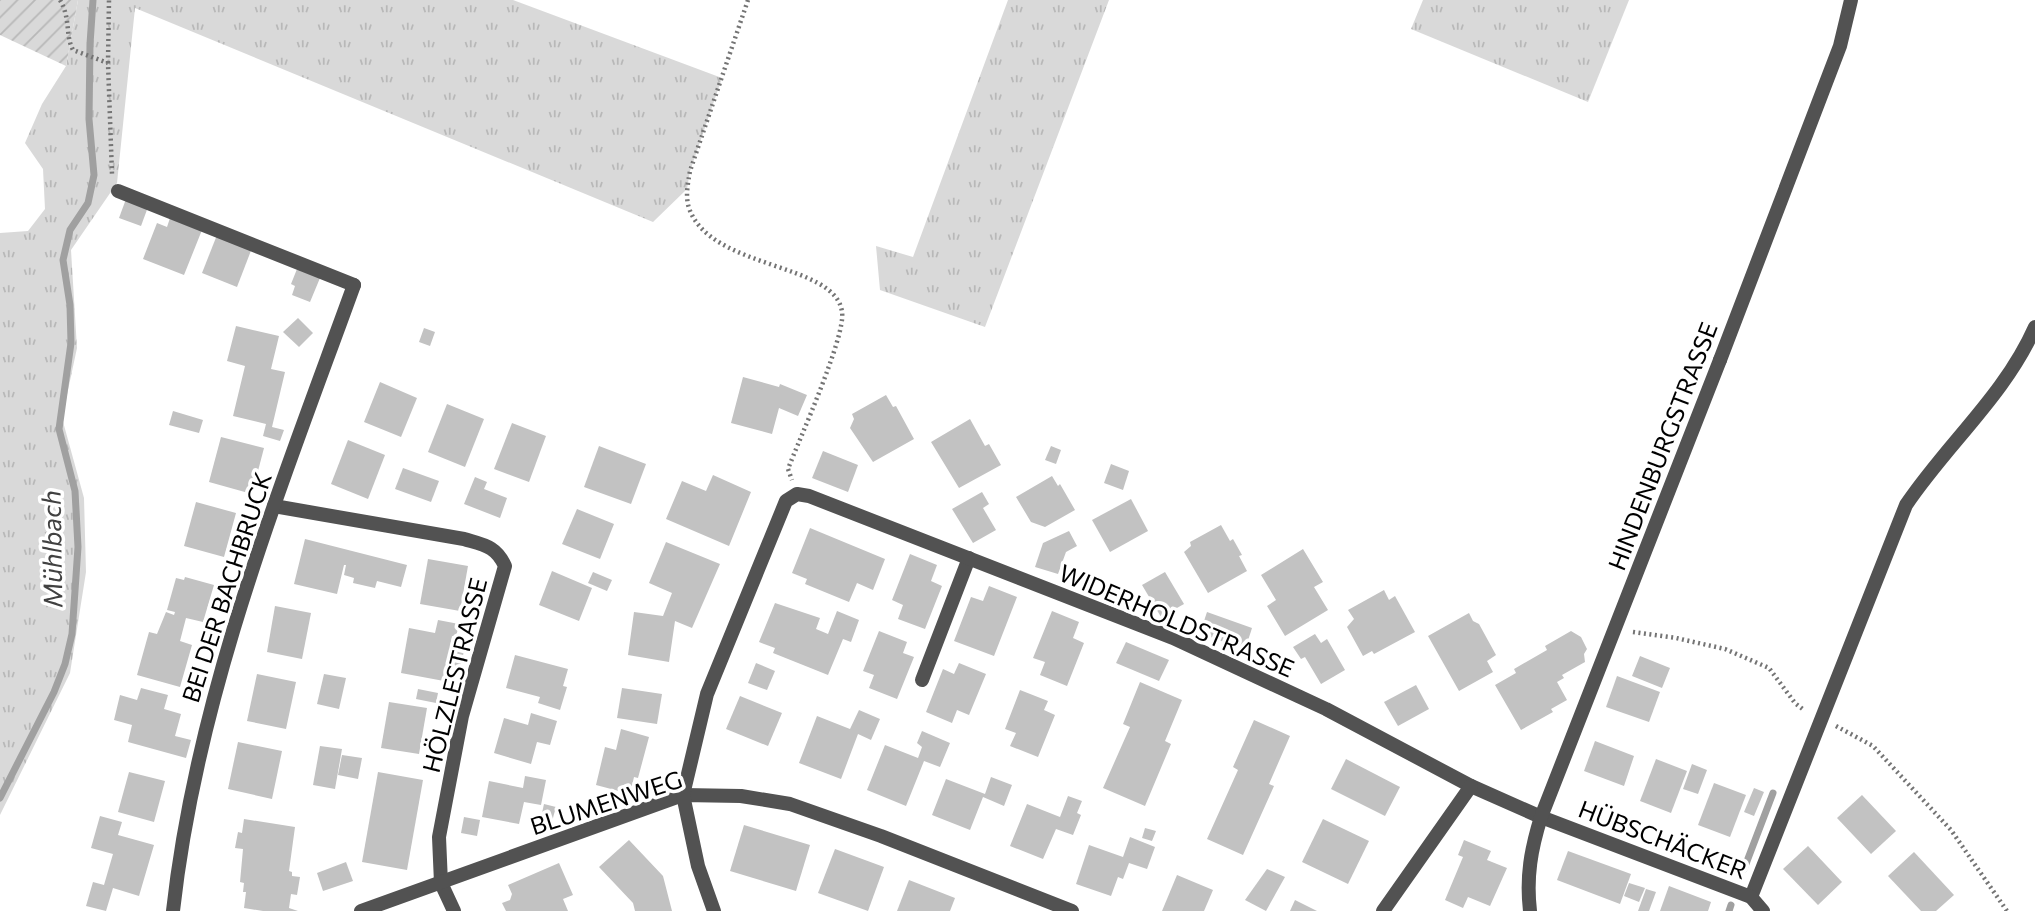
<svg xmlns="http://www.w3.org/2000/svg" width="2035" height="911" font-family="Commissioner,sans-serif">
<style>
.grass{fill:url(#grass-tufts)}
.garden{fill:url(#garden-furrows)}
.lines{fill:none;stroke-linecap:round;stroke-linejoin:round}
.stream{stroke:#a0a0a0;stroke-width:7}
.building{fill:#c2c2c2}
.path{stroke:#747474;stroke-width:4.5;stroke-dasharray:2 3.5;stroke-linecap:butt}
.service{stroke:#525252;stroke-width:14}
.minor{stroke:#525252;stroke-width:14}
.labels{text-anchor:middle;dominant-baseline:central;stroke-width:7;stroke-linejoin:round;paint-order:stroke}
.street-label{font-size:24px;fill:#000;stroke:#fff}
.water-label{font-size:26px;font-style:italic;fill:#414141;stroke:#fff}
</style>
<defs>
<pattern id="grass-tufts" width="24" height="20" patternUnits="userSpaceOnUse" patternTransform="scale(1.75)"><rect width="24" height="20" fill="#d9d9d9"/><path d="M3 7l-1-3M5 7V3M7 7l1-3M15 17l-1-3M17 17v-4M19 17l1-3" fill="none" stroke="#b8b8b8"/></pattern>
<pattern id="garden-furrows" width="10" height="10" patternUnits="userSpaceOnUse" patternTransform="scale(1.75)"><rect width="10" height="10" fill="#d9d9d9"/><path d="M-1 1l2-2M0 10L10 0M9 11l2-2" fill="none" stroke="#b8b8b8"/></pattern>
</defs>
<rect width="100%" height="100%" fill="#fff"/>
<!-- grass -->
<g class="grass">
<polygon points="78,0 513,0 722,78 690,171 687,189 653,222 135,8 117,183 71,250 77,348 62,418 84,498 86,572 70,673 0,815 0,233 28,231 45,209 43,169 25,143 42,104 66,66"/>
<polygon points="1008,0 1109,0 985,327 880,290 876,246 913,257"/>
<polygon points="1423,0 1629,0 1588,102 1411,29"/>
</g>
<!-- garden -->
<polygon class="garden" points="0,0 78,0 66,66 0,35"/>
<g class="lines">
<!-- stream -->
<g class="stream">
<polyline points="0,798 54,692 65,664 72,634 78,547 75,491 59,429 71,343 70,305 63,260 70,230 88,203 94,175 89,119 90,44 93,0"/>
<polyline points="1744,869 1773,793"/>
<polyline points="1729,911 1731,905"/>
</g>
</g>
<!-- building -->
<g class="building">
<polygon points="126,199 148,207 141,226 119,218"/>
<polygon points="170,218 202,230 184,275 143,259 157,223 167,227"/>
<polygon points="217,235 252,248 237,287 202,273"/>
<polygon points="297,269 320,278 310,302 292,295 295,286 291,284"/>
<polygon points="298,318 313,333 299,347 283,332"/>
<polygon points="236,326 279,336 271,369 285,372 272,427 284,430 280,441 263,436 266,424 233,416 245,366 227,361"/>
<polygon points="424,328 435,332 430,346 419,342"/>
<polygon points="743,377 779,387 780,384 807,395 798,416 779,408 772,434 731,423"/>
<polygon points="380,382 417,398 401,437 364,422"/>
<polygon points="886,395 893,407 896,406 914,439 873,462 850,428 854,419 852,414"/>
<polygon points="447,404 484,419 465,467 428,452"/>
<polygon points="173,411 203,420 199,433 169,425"/>
<polygon points="970,419 985,446 989,444 1001,465 959,488 931,442"/>
<polygon points="512,423 546,436 529,482 494,469"/>
<polygon points="221,437 264,448 252,494 209,482"/>
<polygon points="348,440 385,455 368,499 331,484"/>
<polygon points="599,446 646,464 631,504 584,487"/>
<polygon points="1051,446 1061,450 1056,464 1045,460"/>
<polygon points="823,451 858,465 848,492 812,478"/>
<polygon points="1111,464 1129,471 1123,490 1104,483"/>
<polygon points="403,468 439,481 431,502 395,489"/>
<polygon points="713,475 751,492 729,546 666,519 682,481 706,491"/>
<polygon points="1052,476 1058,486 1060,484 1075,510 1045,527 1031,522 1016,497"/>
<polygon points="475,477 487,482 484,489 507,498 500,518 464,504"/>
<polygon points="982,492 989,504 983,508 996,530 973,543 952,509"/>
<polygon points="1131,499 1148,531 1110,552 1092,520"/>
<polygon points="196,502 236,513 224,557 184,546"/>
<polygon points="577,509 614,524 600,559 562,544"/>
<polygon points="1221,525 1230,541 1233,539 1242,555 1239,556 1247,571 1208,593 1184,552 1191,546 1190,542"/>
<polygon points="810,528 885,559 873,590 857,583 849,602 805,584 807,579 792,573"/>
<polygon points="1069,531 1077,546 1066,552 1058,574 1035,567 1043,543"/>
<polygon points="305,539 407,565 401,587 377,581 375,588 353,583 354,578 344,575 346,565 344,565 337,594 294,584"/>
<polygon points="666,542 720,564 692,628 675,621 669,662 628,655 634,612 663,616 672,593 649,583"/>
<polygon points="1303,549 1323,582 1314,587 1328,610 1285,636 1267,606 1276,600 1261,575"/>
<polygon points="910,554 937,565 931,581 942,586 925,629 898,619 903,605 892,600"/>
<polygon points="428,559 468,566 460,611 420,604"/>
<polygon points="552,571 592,588 579,621 539,605"/>
<polygon points="593,572 612,580 607,591 588,583"/>
<polygon points="1165,572 1184,604 1161,617 1142,585"/>
<polygon points="185,577 214,585 203,622 186,618 180,641 192,645 180,687 137,675 149,632 157,634 166,612 174,615 175,612 167,610 176,578 184,580"/>
<polygon points="989,586 1017,597 994,656 954,641 971,597 983,601"/>
<polygon points="1384,590 1389,600 1395,596 1415,632 1374,654 1372,651 1363,656 1347,627 1354,619 1348,610"/>
<polygon points="775,603 820,618 816,629 828,634 837,611 859,620 851,642 843,639 828,675 773,653 775,648 759,642"/>
<polygon points="275,606 311,613 302,659 267,652"/>
<polygon points="1052,611 1079,622 1073,638 1084,643 1067,686 1040,675 1045,662 1033,658"/>
<polygon points="1207,612 1252,628 1245,650 1200,633"/>
<polygon points="1469,613 1473,621 1479,624 1496,655 1487,661 1493,672 1459,691 1428,636"/>
<polygon points="438,620 459,624 456,637 452,636 444,681 401,673 409,628 435,633"/>
<polygon points="879,631 907,642 903,653 914,657 897,699 869,688 874,675 863,671"/>
<polygon points="1571,631 1581,637 1587,649 1584,654 1585,662 1562,675 1564,678 1557,682 1567,700 1551,709 1553,712 1521,730 1495,685 1516,673 1514,669 1547,650 1545,646"/>
<polygon points="1315,634 1321,643 1327,639 1345,670 1321,684 1305,657 1301,659 1293,647"/>
<polygon points="1126,642 1169,660 1159,681 1116,663"/>
<polygon points="453,649 464,651 460,669 450,667"/>
<polygon points="515,655 568,669 563,686 567,687 560,710 538,703 540,697 506,688"/>
<polygon points="1640,656 1670,668 1662,688 1632,676"/>
<polygon points="756,663 775,671 767,690 748,683"/>
<polygon points="959,663 986,674 969,715 957,710 952,723 926,712 943,669 954,674"/>
<polygon points="257,674 296,682 286,729 247,721"/>
<polygon points="324,674 346,678 339,709 317,704"/>
<polygon points="1617,676 1660,692 1649,722 1606,707"/>
<polygon points="1140,682 1182,700 1165,741 1171,744 1145,806 1103,788 1130,727 1123,724"/>
<polygon points="1416,685 1429,709 1398,726 1384,702"/>
<polygon points="141,688 168,695 164,709 181,714 175,736 191,740 186,758 128,742 132,725 114,720 120,695 137,700"/>
<polygon points="622,688 662,694 657,724 617,718"/>
<polygon points="418,689 438,693 436,703 416,699"/>
<polygon points="1020,690 1048,701 1044,710 1055,715 1038,757 1010,746 1016,733 1005,729"/>
<polygon points="740,696 782,713 768,746 726,729"/>
<polygon points="389,702 427,708 419,754 381,748"/>
<polygon points="859,710 880,719 871,740 858,734 841,779 799,763 817,716 850,729"/>
<polygon points="531,713 557,721 550,745 537,742 531,764 494,753 504,718 528,725"/>
<polygon points="1254,720 1290,736 1269,784 1274,786 1243,855 1207,839 1238,770 1233,767"/>
<polygon points="621,729 649,737 638,778 634,777 630,794 596,785 605,747 616,750"/>
<polygon points="922,731 950,743 940,767 924,761 906,806 867,790 885,745 918,758 922,747 917,743"/>
<polygon points="1595,741 1634,756 1624,786 1584,771"/>
<polygon points="238,742 282,751 272,799 228,789"/>
<polygon points="320,746 342,749 335,789 313,785"/>
<polygon points="342,755 362,758 358,779 338,775"/>
<polygon points="1346,759 1400,787 1385,816 1331,789"/>
<polygon points="1656,759 1687,771 1671,813 1640,801"/>
<polygon points="1692,764 1707,770 1698,794 1683,789"/>
<polygon points="129,772 165,781 154,822 118,812"/>
<polygon points="378,772 423,780 407,870 362,862"/>
<polygon points="525,776 546,780 541,805 524,802 519,824 482,817 489,781 523,788"/>
<polygon points="991,777 1012,785 1004,806 983,797 970,830 932,815 946,779 985,794"/>
<polygon points="1714,783 1746,795 1730,837 1698,825"/>
<polygon points="1754,788 1764,792 1754,816 1744,812"/>
<polygon points="1862,795 1896,831 1871,854 1837,818"/>
<polygon points="1068,796 1082,801 1077,813 1081,815 1073,835 1056,829 1043,859 1010,846 1027,804 1060,817"/>
<polygon points="544,804 556,807 551,825 540,822"/>
<polygon points="100,816 122,822 118,835 154,845 139,896 113,888 106,911 86,906 93,882 104,885 113,854 91,848"/>
<polygon points="464,817 480,820 477,836 461,833"/>
<polygon points="244,819 295,827 289,871 292,872 292,876 300,877 297,895 291,894 289,908 298,911 263,911 244,908 246,892 243,892 244,883 240,882 243,849 235,848 238,832 242,833"/>
<polygon points="1323,819 1369,841 1348,884 1302,862"/>
<polygon points="744,825 810,845 796,891 730,871"/>
<polygon points="1145,828 1156,831 1152,841 1142,838"/>
<polygon points="1130,837 1155,847 1147,869 1129,863 1123,879 1118,877 1111,896 1076,884 1089,845 1123,857"/>
<polygon points="629,840 663,876 672,911 635,911 633,903 599,867"/>
<polygon points="1464,840 1491,851 1487,860 1507,868 1490,906 1468,897 1463,908 1445,900 1463,857 1458,855"/>
<polygon points="1808,846 1842,882 1818,905 1783,869"/>
<polygon points="835,849 884,867 868,911 818,893"/>
<polygon points="1568,851 1631,874 1620,904 1557,880"/>
<polygon points="1914,852 1954,895 1936,911 1921,911 1888,876"/>
<polygon points="346,862 353,881 323,891 317,873"/>
<polygon points="559,863 573,895 563,899 568,911 506,911 502,903 510,900 512,894 508,885"/>
<polygon points="1267,869 1285,877 1266,911 1245,900"/>
<polygon points="1177,875 1213,890 1204,911 1162,911"/>
<polygon points="909,880 955,898 950,911 897,911"/>
<polygon points="1629,883 1645,888 1639,902 1624,896"/>
<polygon points="1669,886 1711,902 1708,911 1660,911"/>
<polygon points="1646,889 1656,892 1649,911 1638,911"/>
<polygon points="1295,900 1317,911 1290,911"/>
</g>
<g class="lines">
<!-- path -->
<g class="path">
<path d="M60,0C71,19 65,35 73,50L108,63L112,174"/>
<path d="M748,0L690,171C688,183 685,196 689,208C710,270 836,262 842,312C846,336 799,440 788,469L792,480"/>
<polyline points="108,63 109,0"/>
<polyline points="1633,632 1676,638 1725,649 1769,668 1795,703 1805,711"/>
<polyline points="1836,726 1873,746 1951,830 2007,911"/>
</g>
<!-- service -->
<g class="service">
<polyline points="118,191 354,285"/>
<polyline points="1720,360 1840,46 1851,0"/>
<polyline points="922,680 969,558"/>
<path d="M1751,897L1906,505C1947,444 2005,395 2035,327"/>
</g>
<!-- minor -->
<g class="minor">
<path d="M274,506L464,539C484,545 496,546 505,566L462,716L439,837L441,883L454,911"/>
<path d="M173,911C197,694 280,489 354,285"/>
<polyline points="361,911 683,795 741,796 790,804 881,836 1072,911"/>
<polyline points="714,911 698,866 683,795 707,694 786,501 797,494 809,496 1173,638 1326,709 1471,786 1541,817 1751,897 1763,911"/>
<polyline points="1383,911 1471,786"/>
<path d="M1530,911C1526,877 1531,849 1541,817L1720,360"/>
</g>
</g>
<g class="labels">
<!-- street labels -->
<g class="street-label">
<text transform="translate(1662 446) rotate(-69)">HINDENBURGSTRASSE</text>
<text transform="translate(226 587) rotate(-72)">BEI DER BACHBRUCK</text>
<text transform="translate(1177 620) rotate(23)">WIDERHOLDSTRASSE</text>
<text transform="translate(454 675) rotate(-76)">HÖLZLESTRASSE</text>
<text transform="translate(606 802) rotate(-18)">BLUMENWEG</text>
<text transform="translate(1663 839) rotate(21)">HÜBSCHÄCKER</text>
</g>
<!-- water labels -->
<g class="water-label">
<text transform="translate(51 549) rotate(-91)">Mühlbach</text>
</g>
</g>
</svg>
